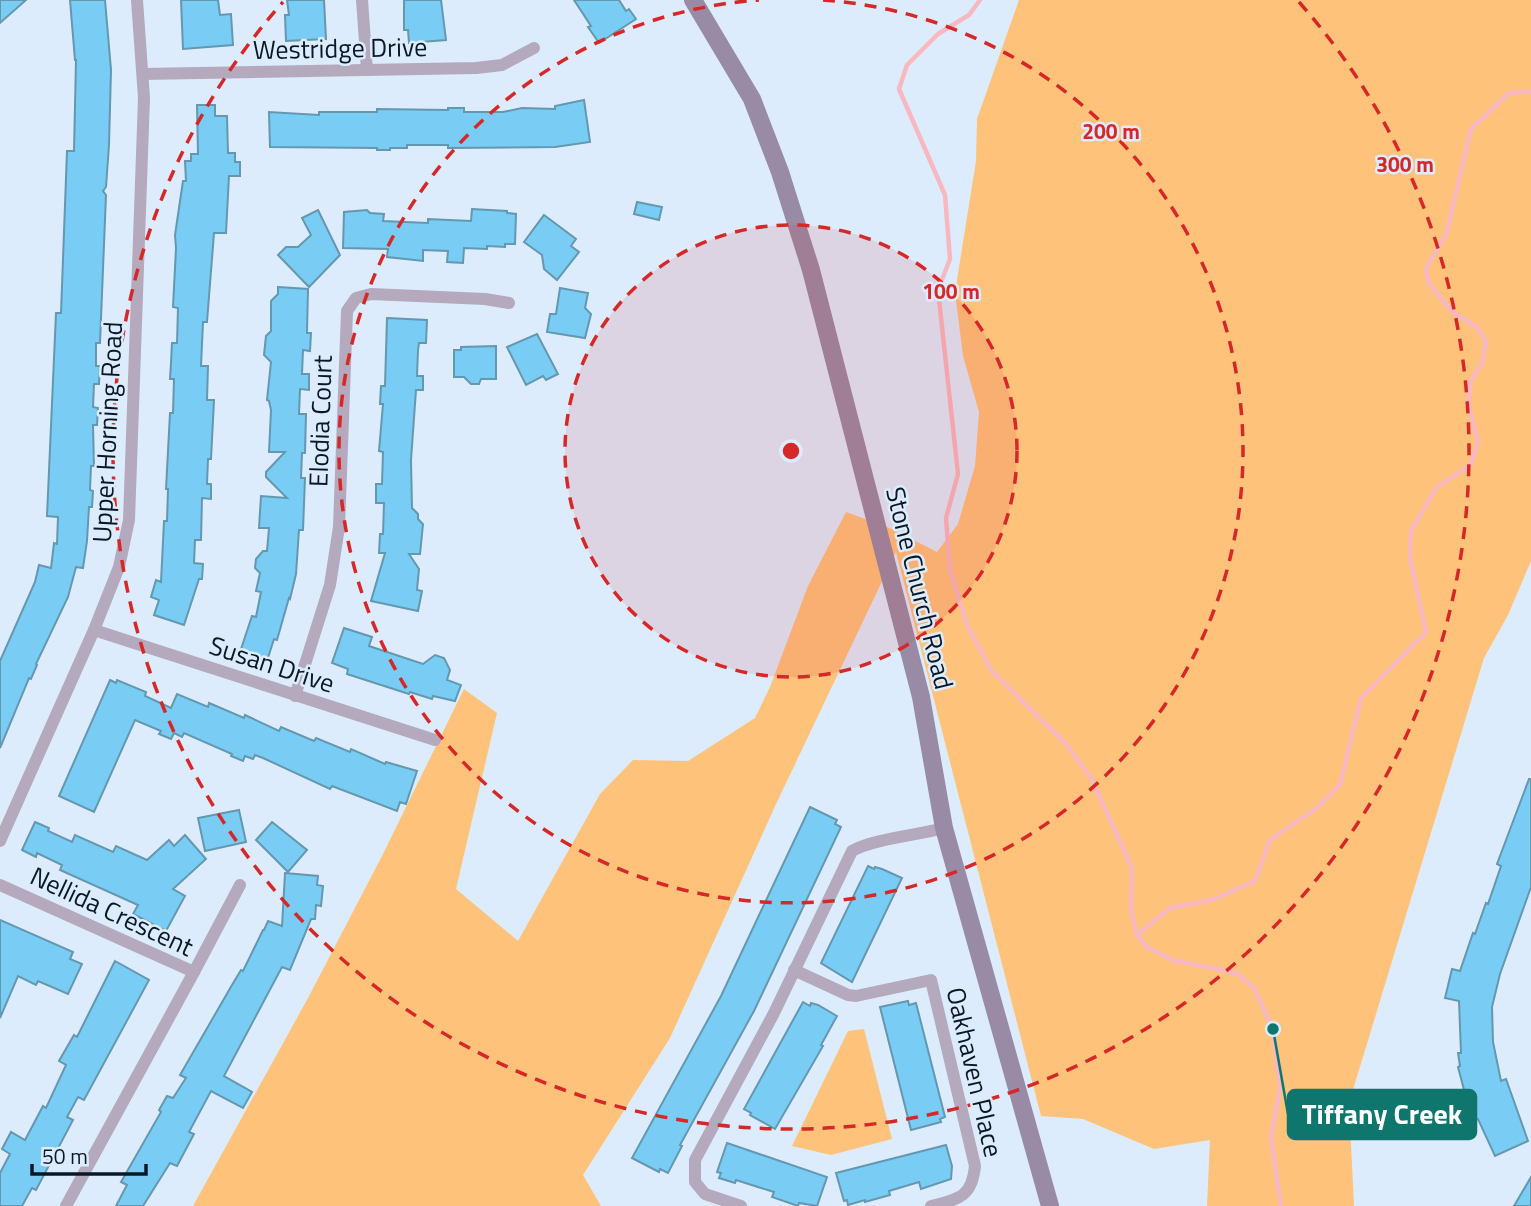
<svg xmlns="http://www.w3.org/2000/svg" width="1531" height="1206" font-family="'Titillium Web',sans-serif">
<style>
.green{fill:#fec27b}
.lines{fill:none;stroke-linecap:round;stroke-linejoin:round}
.stream{stroke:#f8b8c1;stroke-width:4.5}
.building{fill:#79cdf4;stroke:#6497b0;stroke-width:2}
.minor{stroke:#b4a9bd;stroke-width:12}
.secondary{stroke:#998aa6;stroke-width:18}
.ring{fill:none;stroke:#d62828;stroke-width:3.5;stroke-dasharray:12 9}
.labels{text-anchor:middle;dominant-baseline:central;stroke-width:5;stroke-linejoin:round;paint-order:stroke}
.street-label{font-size:26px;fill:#0a1825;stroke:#ddecfc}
.centre{fill:#d62828;stroke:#ddecfc;stroke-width:3.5}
.ring-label{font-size:21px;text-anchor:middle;font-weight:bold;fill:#d62828;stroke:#ddecfc;stroke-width:5;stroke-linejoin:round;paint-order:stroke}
.leader{fill:none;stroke:#0f766e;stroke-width:2.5}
.callout-dot{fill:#0f766e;stroke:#ddecfc;stroke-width:2.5}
.callout{fill:#0f766e;stroke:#0f766e;stroke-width:2.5}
.callout-label{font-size:28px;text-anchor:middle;font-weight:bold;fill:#fff}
</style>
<rect width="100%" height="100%" fill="#ddecfc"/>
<!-- green -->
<g class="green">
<polygon points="1019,0 1531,0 1531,561 1508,615 1484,658 1349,1103 1354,1206 1207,1206 1210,1140 1154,1149 1083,1119 1041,1116 896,552 777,802 670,1038 583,1175 601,1206 193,1206 308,998 382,856 464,689 497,713 456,889 518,941 600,794 633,760 688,761 755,718 770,687 808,586 846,512 892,529 937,552 958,524 975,466 979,412 963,356 955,292 976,161 977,119"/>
<polygon points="864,1029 892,1139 831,1155 792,1146 848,1031"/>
</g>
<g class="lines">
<!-- stream -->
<g class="stream">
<polyline points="980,0 969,15 938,34 907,65 899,89 945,195 950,259 938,290 958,474 946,518 950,570 967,625 991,670 1066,744 1091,778 1132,868 1131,910 1137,935 1147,947 1172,960 1236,973 1254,988 1273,1029 1280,1088 1271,1138 1281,1206"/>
<polyline points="1137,935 1170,908 1212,900 1255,881 1270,840 1318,807 1340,785 1361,698 1426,632 1410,558 1411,531 1436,488 1471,464 1478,442 1468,402 1471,380 1482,363 1486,342 1477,327 1452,312 1428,282 1426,268 1446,235 1471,129 1509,93 1531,92"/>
</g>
</g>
<!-- building -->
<g class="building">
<polygon points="0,0 26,0 0,23"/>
<polygon points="70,0 105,0 111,70 109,145 106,187 103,191 106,195 100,343 96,343 96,366 100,366 99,384 94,384 93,407 98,408 97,425 93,425 94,466 91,466 90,490 93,491 92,507 89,507 87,541 83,568 76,567 68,597 36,664 37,665 31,679 29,678 0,748 0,661 35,582 39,565 51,568 54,543 57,544 58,517 47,516 56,313 61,313 67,151 74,151 76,60 75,60"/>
<polygon points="181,0 218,0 220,15 231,14 233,45 183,49"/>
<polygon points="287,0 324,0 326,39 286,41 285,15 289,15"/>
<polygon points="404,0 441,0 446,40 409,43 408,30 404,30"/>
<polygon points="574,0 619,0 626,11 629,9 636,19 599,43 588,27 591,26"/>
<polygon points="584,100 590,142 555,147 448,148 448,145 407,145 407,148 390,148 390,150 377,150 377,148 270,147 269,112 319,115 319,112 377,112 377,109 448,110 448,108 464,108 464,112 503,112 522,108 555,109 555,106"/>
<polygon points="197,105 215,105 215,116 227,116 228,153 235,153 235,162 240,162 240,176 229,176 226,233 214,233 207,322 203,322 201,366 208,366 207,400 214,400 211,459 208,459 207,484 211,484 211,499 202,498 201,540 195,540 194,563 203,564 202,579 199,579 184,625 154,615 159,600 151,597 156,580 161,582 164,521 167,521 168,489 166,489 170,413 173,413 174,379 170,379 171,363 172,343 177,343 178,308 173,307 176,248 175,235 183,181 186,181 185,161 191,161 191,154 198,154"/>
<polygon points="637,202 662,207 659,220 634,214"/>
<polygon points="472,209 507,211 507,213 516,214 515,244 505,244 505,247 487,246 487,249 464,248 463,263 447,262 448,251 423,250 423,261 387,257 388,249 343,248 344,212 367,210 370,213 384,214 383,221 428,223 428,219 471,221"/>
<polygon points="318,210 340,255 309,287 278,255 286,247 298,247 311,235 302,218"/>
<polygon points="544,215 576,239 571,246 579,252 557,280 544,269 542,255 524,242"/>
<polygon points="278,287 308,289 307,333 311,333 310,351 303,350 302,374 309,374 309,390 300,389 299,414 306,414 305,453 302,453 301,478 305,478 303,530 299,530 296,574 290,599 289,598 277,640 274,639 267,661 240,652 252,616 256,617 261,592 256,591 260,573 255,568 256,559 263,551 267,551 269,528 259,528 261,496 287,498 266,477 266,472 285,452 269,452 271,410 269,401 267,400 271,362 264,355 266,336 271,331 271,301 278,294"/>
<polygon points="560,288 588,293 585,308 591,314 585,338 547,332 550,314 556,314"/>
<polygon points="387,318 427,320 426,343 419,343 418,350 417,376 423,376 423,390 416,390 411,460 412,508 418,514 418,519 423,524 420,554 409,554 419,569 417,590 422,591 418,611 371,601 385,553 379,553 380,534 383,534 384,503 376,503 376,484 382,484 383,452 379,451 383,404 380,404 381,386 385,386"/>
<polygon points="537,334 558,374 546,380 543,376 526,385 507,347"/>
<polygon points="496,346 496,379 481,379 479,384 471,384 464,377 454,377 454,350 461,350 461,347"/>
<polygon points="344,628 372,637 369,646 423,664 435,655 444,658 450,670 447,680 461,685 455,701 433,696 432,699 410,692 409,694 347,674 348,669 332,663"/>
<polygon points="110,680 116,683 117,680 146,692 145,696 171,708 177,694 208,707 209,703 244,718 245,715 279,731 281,727 314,741 316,738 350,752 351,749 385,764 386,762 417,771 406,804 400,802 397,811 332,786 330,789 263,758 255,755 253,759 245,756 243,761 231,756 232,754 184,733 182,737 174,733 171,739 159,734 161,731 135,720 94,812 59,796"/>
<polygon points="1529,779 1531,779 1531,887 1500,974 1492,1007 1493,1042 1501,1081 1506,1079 1528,1141 1495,1156 1478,1119 1472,1120 1458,1067 1460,1066 1458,1053 1461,1053 1459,1001 1445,998 1452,969 1460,971 1473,933 1475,934 1486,903 1488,904 1501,866 1497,864"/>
<polygon points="810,807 837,820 835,824 841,827 754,1011 680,1145 682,1146 668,1173 660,1169 659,1172 632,1158 721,996"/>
<polygon points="239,810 246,842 205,851 198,818"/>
<polygon points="35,822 49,828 48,831 72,842 75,835 113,852 116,846 147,860 169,840 174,846 185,835 206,859 173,889 185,896 166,931 133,914 138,905 60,870 62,865 37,853 36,857 22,850"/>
<polygon points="272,822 307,850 288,872 256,840"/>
<polygon points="868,866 874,869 875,867 882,869 902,878 852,982 821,963"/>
<polygon points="285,873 318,876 317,885 323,886 321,906 316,905 315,919 311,919 290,970 282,967 224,1076 252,1092 243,1108 211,1091 189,1132 194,1134 177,1166 170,1163 143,1206 116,1206 127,1185 121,1182 161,1112 159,1110 167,1096 173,1098 186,1078 180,1075 232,985 241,970 243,971 263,930 264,930 268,921 282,926"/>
<polygon points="0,920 73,952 70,959 82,964 68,994 38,981 36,985 18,976 0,1018"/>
<polygon points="115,961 149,980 84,1100 78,1097 67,1117 73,1120 36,1190 32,1188 22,1206 0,1206 0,1173 10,1154 2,1149 11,1132 25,1140 43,1106 46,1108 66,1065 59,1061 74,1035 77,1037"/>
<polygon points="908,1001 909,1005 916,1003 945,1117 940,1119 941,1122 911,1130 880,1007"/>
<polygon points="803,1002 810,1006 811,1003 818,1005 837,1016 821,1045 823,1046 775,1129 750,1115 751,1113 744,1109"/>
<polygon points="727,1143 827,1177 817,1206 799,1203 798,1206 772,1197 774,1192 736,1180 735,1183 719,1178 721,1173 717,1172"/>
<polygon points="946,1145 952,1166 951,1179 921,1189 919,1182 889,1191 890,1195 865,1202 865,1200 848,1205 847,1200 844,1201 836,1173"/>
<polygon points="1531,1177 1531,1206 1514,1206"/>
</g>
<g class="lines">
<!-- minor -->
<g class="minor">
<polyline points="362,0 367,70"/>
<polyline points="143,74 476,68 502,65 534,48"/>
<polyline points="94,630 435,740"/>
<polyline points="295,696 330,585 339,527 347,311 356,298 371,294 485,299 509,303"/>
<polyline points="0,841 94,630 119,567 129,520 144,98 137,0"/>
<polyline points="0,885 194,972"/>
<path d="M794,970L848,995L856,996L931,980L975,1166C972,1197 959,1199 931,1206"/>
<polyline points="66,1206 194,972 240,885"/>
<path d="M741,1206L705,1194L695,1182V1160L774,1013L852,851C873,839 918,835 944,828"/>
</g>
<!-- secondary -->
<polyline class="secondary" points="693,0 752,99 780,172 811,270 921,697 944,828 1050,1206"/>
</g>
<!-- distance rings -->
<circle cx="791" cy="451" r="226" fill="#d62828" fill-opacity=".12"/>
<g class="ring">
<circle cx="791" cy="451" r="226"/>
<path d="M823 0A452 452 0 1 1 759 0"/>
<path d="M1299 2A678 678 0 1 1 283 2"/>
</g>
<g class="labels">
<!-- street labels -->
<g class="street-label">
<text transform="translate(340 48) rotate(-1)">Westridge Drive</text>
<text transform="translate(320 421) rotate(-88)">Elodia Court</text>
<text transform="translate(107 432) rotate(-87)">Upper Horning Road</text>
<text transform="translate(920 588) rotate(76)">Stone Church Road</text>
<text transform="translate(272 664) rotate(18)">Susan Drive</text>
<text transform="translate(112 911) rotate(25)">Nellida Crescent</text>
<text transform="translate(975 1072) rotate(77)">Oakhaven Place</text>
</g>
</g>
<circle cx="791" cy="451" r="10" class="centre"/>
<g class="ring-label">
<text x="1111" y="139">200 m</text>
<text x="1405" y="172">300 m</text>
<text x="951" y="299">100 m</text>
</g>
<!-- callouts -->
<path class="leader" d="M1273 1029L1288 1114"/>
<circle class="callout-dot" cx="1273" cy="1029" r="7"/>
<rect class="callout" x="1288" y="1090" width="188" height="49" rx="7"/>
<g class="callout-label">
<text x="1382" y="1124">Tiffany Creek</text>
</g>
<!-- scale -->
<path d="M32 1164v10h114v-10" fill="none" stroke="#0a1825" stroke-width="3.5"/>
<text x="42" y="1164" font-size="21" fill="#0a1825" stroke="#ddecfc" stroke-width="5" paint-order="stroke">50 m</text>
</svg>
